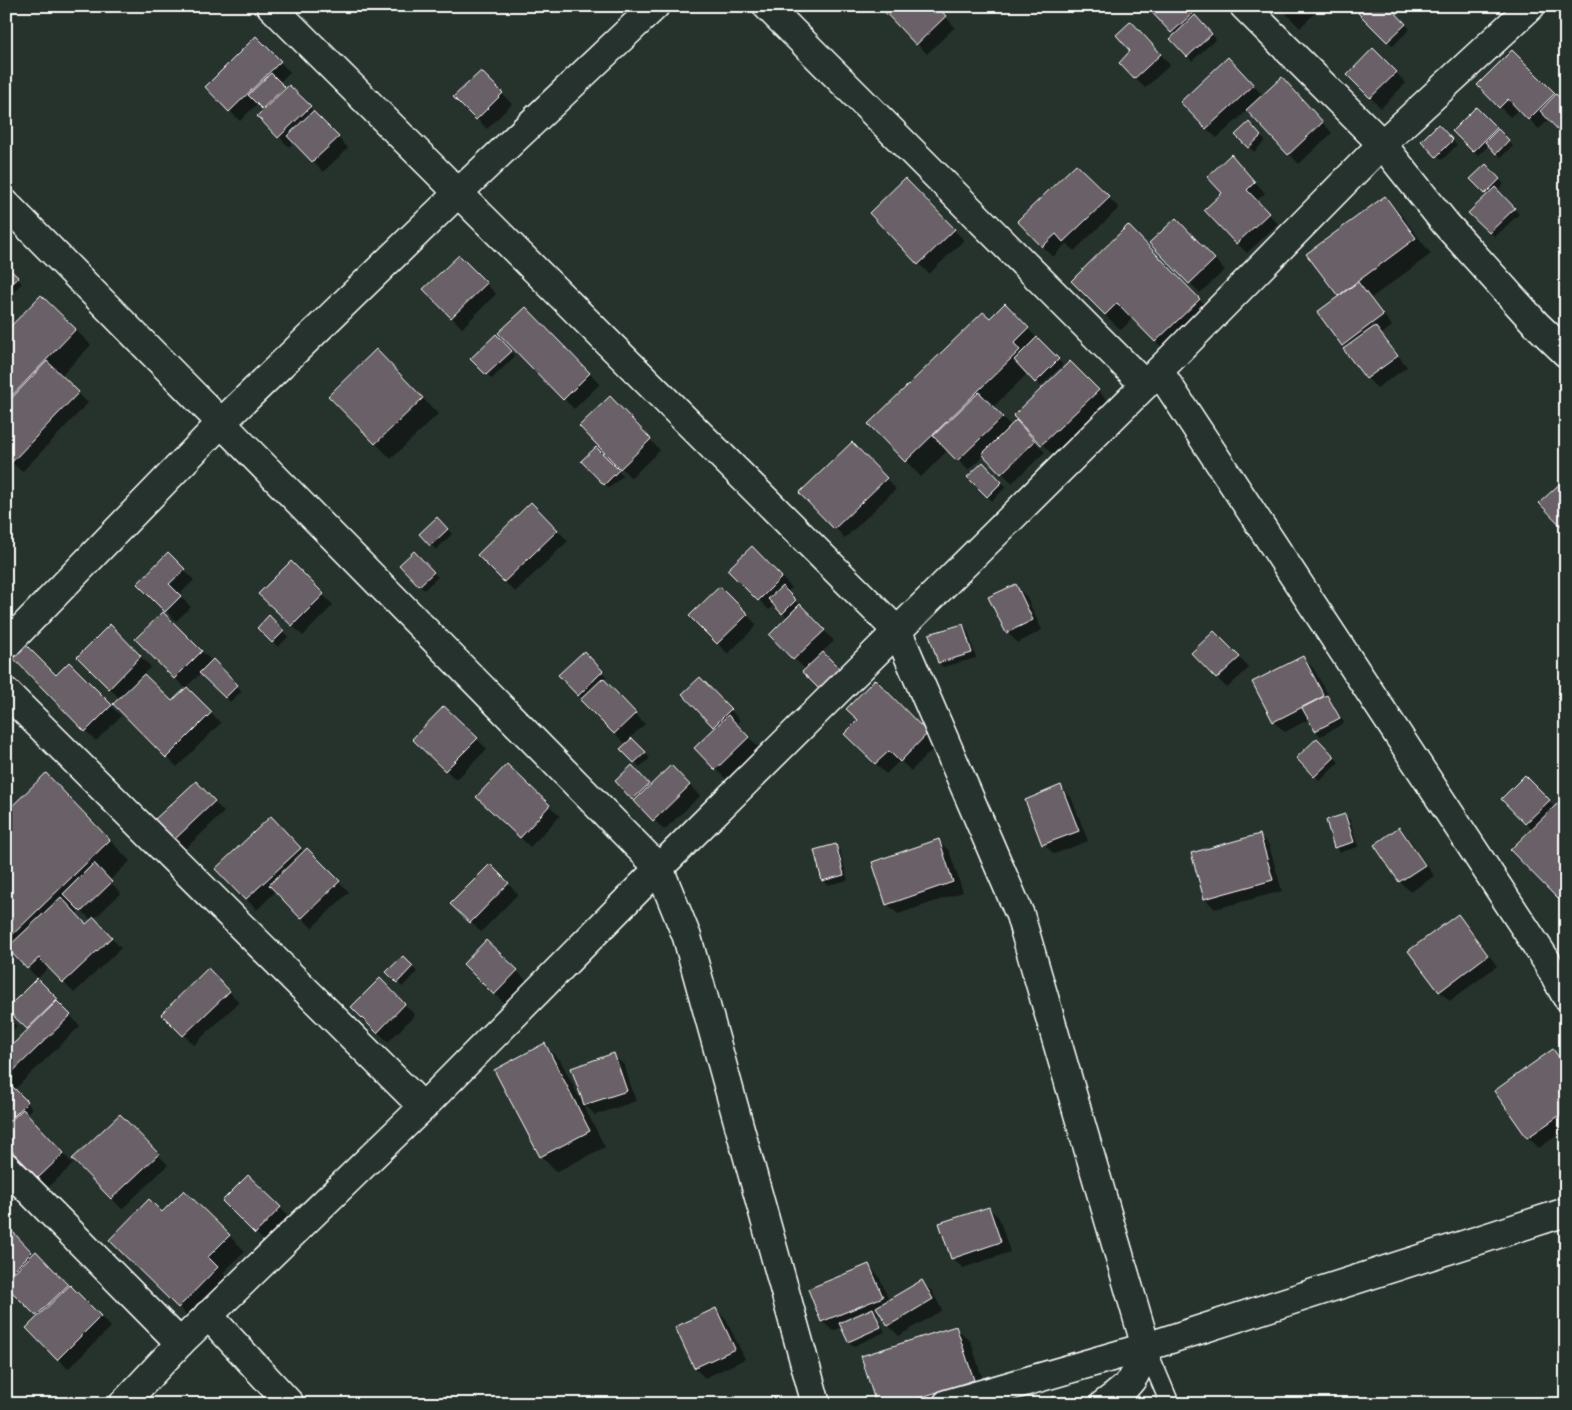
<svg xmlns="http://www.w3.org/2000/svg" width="1572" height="1410" font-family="'Playpen Sans',sans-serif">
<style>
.shadow{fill:#0007;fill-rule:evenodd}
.building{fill:#6a6067;stroke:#fff}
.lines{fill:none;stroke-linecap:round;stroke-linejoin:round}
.service-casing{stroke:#fff;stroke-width:21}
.minor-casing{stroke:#fff;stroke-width:31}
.service{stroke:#26332d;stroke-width:18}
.minor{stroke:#26332d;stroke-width:28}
</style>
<rect width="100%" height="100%" fill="#26332d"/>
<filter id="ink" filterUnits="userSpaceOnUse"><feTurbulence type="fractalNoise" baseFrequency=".02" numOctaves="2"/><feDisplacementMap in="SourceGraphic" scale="10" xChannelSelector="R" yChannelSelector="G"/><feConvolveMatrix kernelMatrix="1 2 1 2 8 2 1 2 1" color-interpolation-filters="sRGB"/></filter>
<g filter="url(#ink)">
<!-- shadow -->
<g class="shadow">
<polygon points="880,6 935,6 955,27 927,54"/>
<polygon points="1148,6 1187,6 1216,39 1192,61 1171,39 1175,35"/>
<polygon points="1279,6 1322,6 1300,28"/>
<polygon points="1387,6 1410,29 1393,46 1360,13"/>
<polygon points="1141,33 1170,65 1145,88 1135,78"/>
<polygon points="256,38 290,72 279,83 286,90 289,86 348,148 323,172 294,142 289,147 259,116 265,110 258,103 240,121 206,87"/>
<polygon points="1373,50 1406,83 1381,108 1348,75"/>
<polygon points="1512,52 1566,105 1566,136 1549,119 1539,129 1519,109 1510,117 1478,85"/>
<polygon points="1239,69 1263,96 1293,89 1332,133 1299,164 1248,110 1217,138 1206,128"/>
<polygon points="481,72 512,104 487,129 455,97"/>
<polygon points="1476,109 1513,146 1501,157 1489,145 1478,156 1454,131"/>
<polygon points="1249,124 1265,141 1254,152 1237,135"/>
<polygon points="1438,126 1457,145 1442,160 1423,141"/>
<polygon points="1076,165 1119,208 1074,251 1067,243 1053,257 1018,221"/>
<polygon points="1241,166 1265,193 1256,201 1278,224 1247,253 1237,243 1224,193"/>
<polygon points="1486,166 1504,184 1497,191 1519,214 1495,237 1470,213 1488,196 1472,179"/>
<polygon points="905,180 964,240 929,274 871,213"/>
<polygon points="1385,197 1400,213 1431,254 1371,298 1392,326 1382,334 1407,367 1377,388 1367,378 1343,345 1340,297 1338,295"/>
<polygon points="1176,219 1225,270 1200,293 1151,243"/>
<polygon points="1128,227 1215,315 1171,357 1133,318 1121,330 1105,315"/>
<polygon points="459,256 496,294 462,328 425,289"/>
<polygon points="6,261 13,268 10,271 22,283 6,300"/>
<polygon points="41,296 91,345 61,376 88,403 22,472 6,457 6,332"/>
<polygon points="1005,305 1063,365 1041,386 1028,373 993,407 1011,426 1016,422 1045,452 1012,483 985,455 968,470 948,450 921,477 906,461 990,320"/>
<polygon points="526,308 600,384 574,409 500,333"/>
<polygon points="496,336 515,356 492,379 472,359"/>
<polygon points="1070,362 1108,401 1053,455 1015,416"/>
<polygon points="392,366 438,414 391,459 330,396"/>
<polygon points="610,398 660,450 631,478 581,426"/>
<polygon points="852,444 896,489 845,538 801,493"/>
<polygon points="596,448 623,476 609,488 583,461"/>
<polygon points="983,464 1006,487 992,501 969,477"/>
<polygon points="531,504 568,541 515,592 479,555"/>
<polygon points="437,518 452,534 436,550 420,534"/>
<polygon points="752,548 792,588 787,592 834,641 822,652 847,678 806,670 771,635 788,618 774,605 769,610 729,570"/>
<polygon points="414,553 438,577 424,590 400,565"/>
<polygon points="168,554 194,580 179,595 191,607 176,621 139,584"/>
<polygon points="291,563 333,605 303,636 260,594"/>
<polygon points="1015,586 1026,596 1042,630 1018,643 1007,632 990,598"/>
<polygon points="720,588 757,625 728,654 691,616"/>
<polygon points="163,613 242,691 230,702 201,673 186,687 221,723 177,767 115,704 120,699 79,657 110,626 151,667 143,674 172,703 186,689 137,639"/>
<polygon points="269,617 288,637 278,647 259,628"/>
<polygon points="963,626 968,631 976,658 943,667 939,662"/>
<polygon points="1214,632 1249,668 1227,688 1193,653"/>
<polygon points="584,653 607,677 603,681 645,724 630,738 650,758 640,767 622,749 626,745 560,675"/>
<polygon points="14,657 56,677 69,664 121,716 96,741"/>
<polygon points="1302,657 1313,668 1344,723 1321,736 1316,731 1309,719 1285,732 1274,722 1254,683"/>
<polygon points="700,679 740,720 736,724 759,748 726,779 696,748 716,728 683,694"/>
<polygon points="875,681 938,744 911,771 900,760 886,774 846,734 859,720"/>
<polygon points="444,707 487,749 456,780 414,739"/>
<polygon points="1317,740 1339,762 1320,781 1298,758"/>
<polygon points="507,766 560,816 530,847 488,807"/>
<polygon points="632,767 651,787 671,767 700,796 664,830 616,781"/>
<polygon points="1525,777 1555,808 1566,808 1566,905 1512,850 1533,830 1503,799"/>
<polygon points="196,783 224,812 184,850 155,821"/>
<polygon points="1061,787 1071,797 1088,841 1054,854 1044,844"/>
<path d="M66,795L130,861L109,881L121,893L94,919L121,948L74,993L49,967L38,978L6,949V813ZM80,909L91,920L87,925L76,914Z"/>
<polygon points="1345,815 1350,820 1358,847 1340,852 1335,847"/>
<polygon points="281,828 304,852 307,850 349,892 312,928 276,891 257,910 217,869"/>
<polygon points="1399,829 1409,839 1434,876 1411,892 1400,882 1375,845"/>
<polygon points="1259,835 1269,845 1282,891 1215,909 1205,899"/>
<polygon points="938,840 949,851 963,892 898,914 887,904"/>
<polygon points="835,846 840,850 848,880 828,885 823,880"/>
<polygon points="490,866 518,894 481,932 452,904"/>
<polygon points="1458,916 1468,926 1497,966 1450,1001 1439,991"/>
<polygon points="486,941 527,981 505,1004 464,964"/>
<polygon points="403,957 417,972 402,987 388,972"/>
<polygon points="6,964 11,969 6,974"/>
<polygon points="208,970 239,1002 194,1045 163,1014"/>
<polygon points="37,980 67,1010 66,1011 80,1026 14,1090 32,1108 26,1114 73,1164 49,1187 38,1177 10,1124 6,1120 6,1053 29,1030 8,1009"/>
<polygon points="380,980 415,1015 388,1042 353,1007"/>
<polygon points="6,1015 17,1026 6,1037"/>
<polygon points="544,1045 560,1060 605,1147 556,1172 541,1156"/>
<polygon points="1553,1051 1566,1064 1566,1129 1539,1148 1528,1137 1496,1091"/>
<polygon points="613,1055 624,1065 636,1101 595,1115 585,1105"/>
<polygon points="130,1125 168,1165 122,1209 74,1159"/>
<polygon points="248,1176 290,1218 266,1243 224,1201"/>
<polygon points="184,1192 245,1251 223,1273 232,1283 194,1322 111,1240 162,1213"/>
<polygon points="989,1208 999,1218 1010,1252 963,1268 952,1258"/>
<polygon points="11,1232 34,1255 36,1253 111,1327 68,1369 27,1328 38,1317 6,1284 10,1278 6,1275 6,1237"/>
<polygon points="869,1266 879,1276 889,1301 921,1281 932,1291 942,1310 899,1336 889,1326 881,1312 877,1314 885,1332 854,1346 849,1342 843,1327 833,1331 822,1321"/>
<polygon points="716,1309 726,1320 745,1359 705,1378 695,1368"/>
<polygon points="955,1327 971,1342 988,1396 963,1404 878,1404"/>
</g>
<!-- building -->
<g class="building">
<polygon points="879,6 937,6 946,16 916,45"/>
<polygon points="1146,6 1187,6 1193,13 1171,33"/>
<polygon points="1365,6 1389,6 1406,24 1387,42 1358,13"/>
<polygon points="1195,15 1212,34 1187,57 1170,39"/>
<polygon points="1131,21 1161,54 1134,79 1119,63 1130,51 1116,35"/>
<polygon points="256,36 281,61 229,112 205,87"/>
<polygon points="1373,48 1397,72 1370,98 1347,75"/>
<polygon points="1512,50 1555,93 1528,120 1508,99 1499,108 1477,85"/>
<polygon points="1228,57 1254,85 1206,129 1180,102"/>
<polygon points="481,71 503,93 476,120 453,97"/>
<polygon points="271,73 285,87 262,109 248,95"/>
<polygon points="1282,77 1323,122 1288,155 1246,110"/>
<polygon points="289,85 311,106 278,138 257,116"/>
<polygon points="1556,94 1566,104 1565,137 1540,111"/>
<polygon points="1476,107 1497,128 1473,152 1452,131"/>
<polygon points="313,111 339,137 312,162 287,136"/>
<polygon points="1249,122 1261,136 1248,148 1235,135"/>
<polygon points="1438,124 1453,140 1436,157 1421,141"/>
<polygon points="1498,129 1509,140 1496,154 1485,142"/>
<polygon points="1231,154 1255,182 1247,190 1269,213 1236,244 1204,210 1222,193 1207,177"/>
<polygon points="1076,164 1110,197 1063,242 1056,234 1042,247 1017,221"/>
<polygon points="1486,164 1500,179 1485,194 1470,179"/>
<polygon points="905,178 955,229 918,265 869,213"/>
<polygon points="1495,187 1515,208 1489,233 1468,213"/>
<polygon points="1385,196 1416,238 1338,296 1306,254"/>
<polygon points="1176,218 1215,259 1189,284 1149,243"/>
<polygon points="1128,225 1200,299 1155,342 1117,303 1105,315 1071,281"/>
<polygon points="459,255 487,283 451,318 423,289"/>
<polygon points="6,266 18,277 6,290"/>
<polygon points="1358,282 1383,315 1342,346 1317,312"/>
<polygon points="41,295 76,329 6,402 6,331"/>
<polygon points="1005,303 1029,328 1014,343 1020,350 905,462 868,424 983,312 990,318"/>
<polygon points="526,307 590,373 563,400 498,333"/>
<polygon points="1375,326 1398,356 1366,379 1343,349"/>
<polygon points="496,334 512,351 486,375 470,359"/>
<polygon points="1037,337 1059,359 1035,383 1014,360"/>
<polygon points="376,349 423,398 375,444 328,396"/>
<polygon points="47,361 79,392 11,463 6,458 6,404"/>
<polygon points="1070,361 1099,390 1041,445 1013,416"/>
<polygon points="979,392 1003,417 957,461 933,436"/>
<polygon points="610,396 651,439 620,469 579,426"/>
<polygon points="1016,420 1035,441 1001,474 982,454"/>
<polygon points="852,442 887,478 834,529 799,493"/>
<polygon points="596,447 619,470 604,485 581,461"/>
<polygon points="983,462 1002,482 987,497 967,477"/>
<polygon points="1566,478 1566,529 1565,530 1539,503"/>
<polygon points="531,502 558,530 504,582 477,555"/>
<polygon points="437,517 448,529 430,546 419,534"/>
<polygon points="752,546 782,577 758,601 727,570"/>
<polygon points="414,551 434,572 419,586 399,565"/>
<polygon points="168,552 185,569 169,584 181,596 165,612 137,584"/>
<polygon points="291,561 324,594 292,626 258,594"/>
<polygon points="1016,584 1033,620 1006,633 988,597"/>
<polygon points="720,586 748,614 717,644 689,616"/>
<polygon points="782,586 796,600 782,614 768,599"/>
<polygon points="800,604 825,630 793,660 769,635"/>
<polygon points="163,612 202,651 174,679 135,639"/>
<polygon points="269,615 284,631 272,643 257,628"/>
<polygon points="110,624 141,656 109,689 77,657"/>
<polygon points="963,624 972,653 938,663 929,634"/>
<polygon points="1214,631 1240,657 1216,679 1191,653"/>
<polygon points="25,644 56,675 69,662 112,705 85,732 12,657"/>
<polygon points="584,651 603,671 578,696 558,675"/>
<polygon points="823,652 843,672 822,692 802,672"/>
<polygon points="1303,656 1324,696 1273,722 1252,682"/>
<polygon points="213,659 238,685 225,698 199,673"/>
<polygon points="144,674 172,701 187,687 212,712 166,758 113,704"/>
<polygon points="700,677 731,709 713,727 682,694"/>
<polygon points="603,678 636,713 614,734 580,700"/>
<polygon points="875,679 928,733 900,762 889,751 875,764 844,734 858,720 846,709"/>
<polygon points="1327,695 1340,718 1315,731 1302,708"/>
<polygon points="444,706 478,738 445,771 412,739"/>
<polygon points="728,715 749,737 715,770 694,748"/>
<polygon points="632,738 646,752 634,763 620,749"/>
<polygon points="1317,738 1335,757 1314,777 1296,758"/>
<polygon points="507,764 550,805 520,838 476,797"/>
<polygon points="632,765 649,784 632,800 615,781"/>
<polygon points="671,765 690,785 653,821 634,801"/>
<polygon points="46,773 110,840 6,941 6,812"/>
<polygon points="1525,775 1550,800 1525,824 1501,799"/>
<polygon points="196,781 215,801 173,841 153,821"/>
<polygon points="1061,785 1079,831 1042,845 1025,800"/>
<polygon points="1560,801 1566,807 1566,891 1558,899 1510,850"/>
<polygon points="1345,814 1354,842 1334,848 1326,820"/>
<polygon points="271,816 301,848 245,900 215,869"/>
<polygon points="1399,827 1425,865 1399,882 1374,845"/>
<polygon points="1260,834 1273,880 1204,899 1191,853"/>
<polygon points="939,839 953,882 886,905 872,862"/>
<polygon points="836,844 844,875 822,881 814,850"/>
<polygon points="307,848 340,881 301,919 269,885"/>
<polygon points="94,863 112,882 81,912 63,894"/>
<polygon points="490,864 509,883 470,923 450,904"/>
<polygon points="61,897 86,924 94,917 112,937 63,983 39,958 27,969 7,948"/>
<polygon points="1458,914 1488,955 1439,992 1408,951"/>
<polygon points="486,940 518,970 494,995 463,964"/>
<polygon points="403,956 413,966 397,983 386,972"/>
<polygon points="208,968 230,991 183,1036 161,1014"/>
<polygon points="37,978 58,999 27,1029 6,1009"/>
<polygon points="380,978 405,1004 377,1033 351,1007"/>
<polygon points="57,1001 71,1015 6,1078 6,1051"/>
<polygon points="545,1043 590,1131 540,1157 494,1070"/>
<polygon points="1553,1049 1566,1067 1566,1111 1527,1138 1494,1091"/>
<polygon points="614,1053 627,1091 584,1105 571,1068"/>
<polygon points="6,1080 28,1102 7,1123 6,1122"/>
<polygon points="23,1109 64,1153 38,1178 6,1145 6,1125"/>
<polygon points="120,1114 159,1154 111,1199 72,1159"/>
<polygon points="248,1175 281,1207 255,1234 222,1201"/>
<polygon points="184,1190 230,1235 208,1257 218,1267 178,1308 109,1240 149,1199 162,1212"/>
<polygon points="989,1207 1001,1242 951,1259 939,1223"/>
<polygon points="11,1230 32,1252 7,1277 6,1235"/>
<polygon points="36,1251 68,1285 36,1316 6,1286 6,1280"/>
<polygon points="869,1264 883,1297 821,1322 808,1289"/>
<polygon points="922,1280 933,1299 888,1326 876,1307"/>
<polygon points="70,1285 101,1316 57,1360 26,1328"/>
<polygon points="716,1308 735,1349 694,1368 675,1327"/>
<polygon points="873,1308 881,1327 848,1342 839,1323"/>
<polygon points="956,1326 974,1380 901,1404 876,1404 861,1356"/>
<polygon points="1054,1396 1060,1404 1042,1404"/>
</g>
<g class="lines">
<defs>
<polyline id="service" points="1146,1347 1170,1404"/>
<g id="minor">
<path d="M271,6L898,632L1020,915L1146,1347C1136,1378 1131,1385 1104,1404"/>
<polyline points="767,6 1145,385"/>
<polyline points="1244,6 1382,144 1445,223 1536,324 1566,353"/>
<polyline points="6,204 659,868 687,937 816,1404"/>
<polyline points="1159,371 1546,960 1566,996"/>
<polyline points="6,645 221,423 458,193 655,6"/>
<polyline points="6,692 423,1107"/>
<polyline points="6,1167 180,1343"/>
<polyline points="208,1315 290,1404"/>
<polyline points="123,1404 180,1343 423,1107 659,868 1145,385 1382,144 1531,6"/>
<polyline points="947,1404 1146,1347 1566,1212"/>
</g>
</defs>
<!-- service casing -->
<use href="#service" class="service-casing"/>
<!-- minor casing -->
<use href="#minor" class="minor-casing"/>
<!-- service -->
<use href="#service" class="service"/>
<!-- minor -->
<use href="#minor" class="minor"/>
</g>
</g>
<!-- margin -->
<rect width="1572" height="1410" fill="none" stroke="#26332d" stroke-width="25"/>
<rect x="12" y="12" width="1547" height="1385" fill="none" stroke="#fff" stroke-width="2" filter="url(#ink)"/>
</svg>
